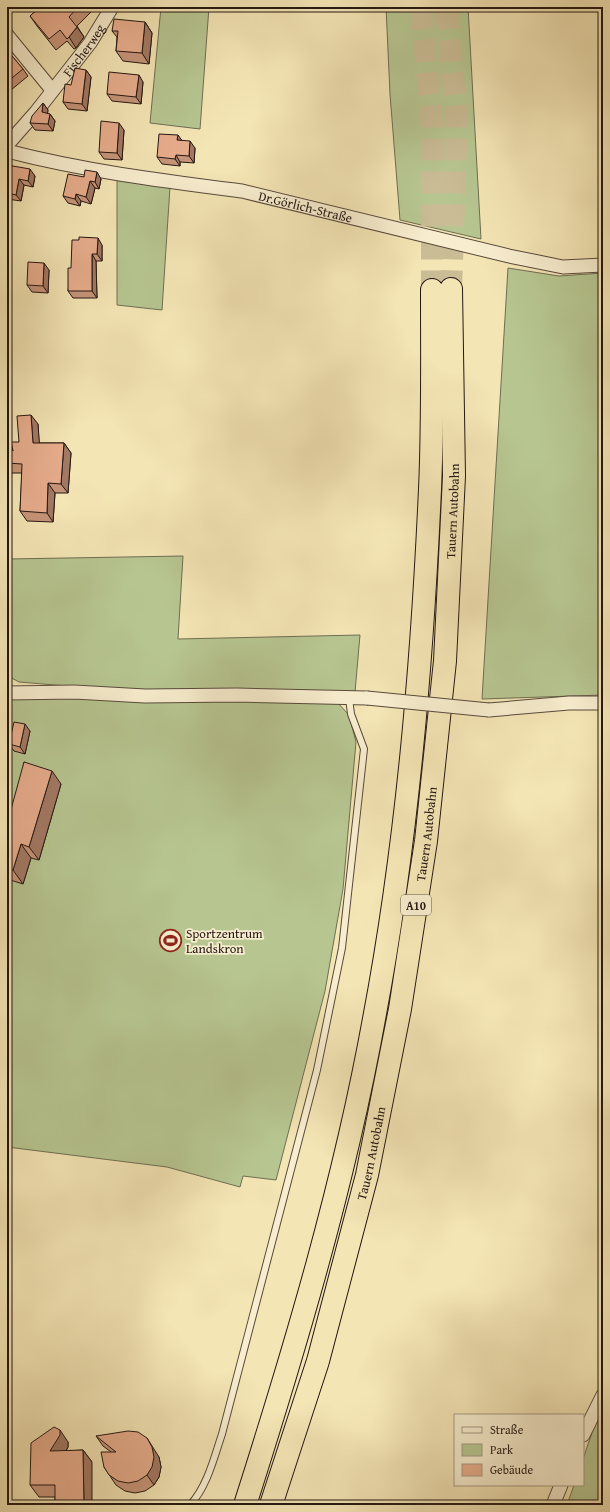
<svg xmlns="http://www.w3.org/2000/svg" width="610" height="1512" font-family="'Gentium Book Plus',serif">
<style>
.green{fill:#b7c691;stroke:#6e6e52}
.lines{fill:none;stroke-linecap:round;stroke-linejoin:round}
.motorway-tunnel{stroke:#cabc95;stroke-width:22;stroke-dasharray:22 11;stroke-linecap:butt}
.service-casing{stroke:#584a3c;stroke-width:8}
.minor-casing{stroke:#584a3c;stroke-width:15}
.motorway-casing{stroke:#241713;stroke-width:24}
.service{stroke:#f8eecf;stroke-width:6}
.minor{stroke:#f8eecf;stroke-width:13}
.motorway{stroke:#f4e5b5;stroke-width:22}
.minor-bridge-casing{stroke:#584a3c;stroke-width:15;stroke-linecap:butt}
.minor-bridge{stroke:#f8eecf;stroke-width:13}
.wall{fill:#c79579;stroke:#241713}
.shaded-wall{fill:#a27963;stroke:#241713}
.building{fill:#e7ad8d;stroke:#241713}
.labels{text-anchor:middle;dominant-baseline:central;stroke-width:3.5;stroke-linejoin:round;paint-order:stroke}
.shield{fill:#f8eecf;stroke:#64584b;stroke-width:1}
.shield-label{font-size:12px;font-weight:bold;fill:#241713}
.street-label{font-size:13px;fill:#241713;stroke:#f8eecf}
.poi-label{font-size:13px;fill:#241713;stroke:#f8eecf;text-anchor:start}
</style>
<rect width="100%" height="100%" fill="#f4e5b5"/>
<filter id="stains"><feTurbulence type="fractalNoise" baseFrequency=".005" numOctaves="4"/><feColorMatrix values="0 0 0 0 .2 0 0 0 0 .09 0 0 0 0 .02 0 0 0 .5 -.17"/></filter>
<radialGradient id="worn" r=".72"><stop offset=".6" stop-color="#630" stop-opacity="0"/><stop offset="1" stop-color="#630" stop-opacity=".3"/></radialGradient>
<!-- green -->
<g class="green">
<polygon points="161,7 209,7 200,129 150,123"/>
<polygon points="386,7 468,7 481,239 400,220 390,94"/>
<polygon points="117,178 170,187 162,310 117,305"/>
<polygon points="508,268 559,276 603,273 603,695 482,699"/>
<polygon points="183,556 178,639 360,635 355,692 151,693 19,682 8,676 8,559"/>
<polygon points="12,693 336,701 349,715 356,742 343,889 325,991 276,1180 243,1176 240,1187 167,1167 7,1147 7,721"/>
<polygon points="603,1408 603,1505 567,1505 574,1485 583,1485 583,1459 596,1421"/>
</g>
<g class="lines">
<!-- motorway-tunnel -->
<g class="motorway-tunnel">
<polyline points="421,7 432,126 432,290"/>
<polyline points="446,7 457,118 451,289"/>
</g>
<defs>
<path id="service" d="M190,1505C207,1487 214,1458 222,1434L317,1070L342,948L364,749L351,714L349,698"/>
<g id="minor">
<polyline points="7,35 52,90"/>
<path id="s1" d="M7,145L36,112L90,43L112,7"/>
<path id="s2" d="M7,151C84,171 164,181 242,191L509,256L563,267L603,265"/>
<polyline points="7,693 74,692 145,696 237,695 367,698"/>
<polyline points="489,710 569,703 603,703"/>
<polyline points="583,1435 603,1395"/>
<polyline points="553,1505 561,1485"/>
</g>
<g id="motorway">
<path d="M245,1505C296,1345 344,1184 374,1019C407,844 422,666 430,489C433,423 432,356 432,290"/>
<path id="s3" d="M271,1505L318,1361L367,1175L400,1009L426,841L445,661L454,476L451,289"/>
</g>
</defs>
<!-- service casing -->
<use href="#service" class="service-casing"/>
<!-- minor casing -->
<use href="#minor" class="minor-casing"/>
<!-- motorway casing -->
<use href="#motorway" class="motorway-casing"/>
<!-- service -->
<use href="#service" class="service"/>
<!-- minor -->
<use href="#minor" class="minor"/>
<!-- motorway -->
<use href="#motorway" class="motorway"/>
<defs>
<polyline id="minor-bridge" points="367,698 489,710"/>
</defs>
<!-- minor-bridge casing -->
<use href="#minor-bridge" class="minor-bridge-casing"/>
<!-- minor-bridge -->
<use href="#minor-bridge" class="minor-bridge"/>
</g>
<!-- wall -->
<g class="wall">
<polygon points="40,7 96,7 77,26 84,37 76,48 74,49 67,41 56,50 37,26 30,16"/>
<polygon points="145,22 152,33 149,64 123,61 116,51 117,37 112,31"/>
<polygon points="7,50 23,69 28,76 11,90 7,85"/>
<polygon points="86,70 91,77 87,111 68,109 63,102 71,85"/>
<polygon points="143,82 141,104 112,101 107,94"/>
<polygon points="43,103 48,110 47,114 50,114 55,121 53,131 35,130 30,123"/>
<polygon points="124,130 122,160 104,159 99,152"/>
<polygon points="181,140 195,148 194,163 180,162 180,166 162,164 157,157"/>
<polygon points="7,165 35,176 33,187 24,185 21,201 7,199"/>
<polygon points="84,177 101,179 99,189 95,188 91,204 81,201 80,206 68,203 63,196"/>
<polygon points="102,245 102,261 96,261 97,298 73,298 68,291 71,268"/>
<polygon points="49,270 48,293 32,292 27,285"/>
<polygon points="38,424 39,443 64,443 71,453 68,493 55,493 53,522 27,521 20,511 22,473 10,473 7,469 7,438 12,446 19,442"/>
<polygon points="30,731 25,754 14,751 9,744"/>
<polygon points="24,762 61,784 39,860 31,858 23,884 7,879 7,868"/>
<polygon points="96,1436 159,1457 161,1467 159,1477 154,1485 145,1491 135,1493 125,1491 116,1485 104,1467 111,1452 103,1446"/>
<polygon points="68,1442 68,1447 66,1451 83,1450 92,1462 55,1503 55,1497 39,1497 30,1485"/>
</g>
<!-- shaded-wall -->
<g class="shaded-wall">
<polygon points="145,22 152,33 149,64 142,53"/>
<polygon points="77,27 84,37 76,48 69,37"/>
<polygon points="86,70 91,77 87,111 82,104"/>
<polygon points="139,75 143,82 141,104 136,97"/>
<polygon points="43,103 48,110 47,119 42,112"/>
<polygon points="50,114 55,121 53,131 48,124"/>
<polygon points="119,123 124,130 122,160 117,153"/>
<polygon points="178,135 183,142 177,140"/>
<polygon points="190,141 195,148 194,163 189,156"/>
<polygon points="176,155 180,162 180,166 175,159"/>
<polygon points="30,169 35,176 33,187 28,181"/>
<polygon points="97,172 101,179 99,189 95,182"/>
<polygon points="19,179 24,185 21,201 16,195"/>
<polygon points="90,181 95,188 91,204 86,197"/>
<polygon points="76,194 81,201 80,206 75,199"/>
<polygon points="98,238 102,245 102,261 97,254"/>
<polygon points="92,254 96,261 97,298 92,291"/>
<polygon points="44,263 49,270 48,293 43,286"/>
<polygon points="7,363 9,375 7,371"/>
<polygon points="31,415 38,424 40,452 33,443"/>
<polygon points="7,438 10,442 20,461 13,451 7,440"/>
<polygon points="64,443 71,453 68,493 61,484"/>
<polygon points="48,483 55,493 53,522 47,513"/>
<polygon points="25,724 30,731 25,754 20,747"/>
<polygon points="52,771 61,784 39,860 29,847"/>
<polygon points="21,844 31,858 23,884 13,870"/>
<polygon points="60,1430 68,1442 68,1447 59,1463 50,1451"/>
<polygon points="147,1438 159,1457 161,1467 159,1477 154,1485 147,1475"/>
<polygon points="83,1450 92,1462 92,1505 84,1505"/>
</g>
<!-- building -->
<g class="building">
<polygon points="40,7 78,7 69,17 77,27 69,37 67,39 60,30 49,39 30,16"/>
<polygon points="114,19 145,22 142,53 116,51 118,31 112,31"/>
<polygon points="7,50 23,69 7,82"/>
<polygon points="75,68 86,70 82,104 63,102 65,84 71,85"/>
<polygon points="109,72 139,75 136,97 107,94"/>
<polygon points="43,103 42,112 50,114 48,124 30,123 32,116"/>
<polygon points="101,121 119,123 117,153 99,152"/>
<polygon points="159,134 178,135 177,140 190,141 189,156 176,155 175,159 157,157"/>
<polygon points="7,165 30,169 28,181 19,179 16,195 7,193"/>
<polygon points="85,170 97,172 95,182 90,181 86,197 76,194 75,199 63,196 68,174 84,177"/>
<polygon points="79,237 98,238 97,254 92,254 92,291 68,291 68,268 71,268 72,240 79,240"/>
<polygon points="28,262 44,263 43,286 27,285"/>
<polygon points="31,415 33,443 64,443 61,484 48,483 47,513 20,511 22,464 7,463 7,440 13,451 11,442 19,442 17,416"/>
<polygon points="14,722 25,724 20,747 9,744"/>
<polygon points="24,762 52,771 29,847 21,844 13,870 7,868 7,824"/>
<polygon points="54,1427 60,1430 60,1435 50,1451 83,1450 84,1505 28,1505 28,1504 55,1503 55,1485 30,1485 31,1443"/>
<polygon points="128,1431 138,1432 147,1438 152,1447 154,1457 152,1467 147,1475 138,1481 128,1483 118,1481 109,1475 104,1467 101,1452 116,1452 96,1436"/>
</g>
<!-- icons -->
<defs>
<symbol id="stadium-ring" viewBox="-11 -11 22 22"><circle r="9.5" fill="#f8eecf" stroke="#8f2418" stroke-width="1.5"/><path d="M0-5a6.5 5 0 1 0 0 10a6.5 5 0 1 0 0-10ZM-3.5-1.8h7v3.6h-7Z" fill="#8f2418"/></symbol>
</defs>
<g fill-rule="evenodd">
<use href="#stadium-ring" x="158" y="928" width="25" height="25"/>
</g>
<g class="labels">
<!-- shield labels -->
<rect class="shield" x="401" y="895" width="30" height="20" rx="3"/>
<g class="shield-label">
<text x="416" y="905">A10</text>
</g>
<!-- street labels -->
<g class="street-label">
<text stroke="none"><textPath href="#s1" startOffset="122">Fischerweg</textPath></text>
<text stroke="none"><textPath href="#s2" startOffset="304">Dr.Görlich-Straße</textPath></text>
<text stroke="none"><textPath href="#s3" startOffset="1014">Tauern Autobahn</textPath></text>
<text stroke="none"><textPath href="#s3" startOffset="690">Tauern Autobahn</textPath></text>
<text stroke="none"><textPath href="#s3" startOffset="366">Tauern Autobahn</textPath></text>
</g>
<!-- poi labels -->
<g class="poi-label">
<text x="186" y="933">Sportzentrum<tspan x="186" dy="15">Landskron</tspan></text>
</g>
</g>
<!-- margin -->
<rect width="610" height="1512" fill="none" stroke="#f4e5b5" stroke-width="24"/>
<rect x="8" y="8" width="594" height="1496" fill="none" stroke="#241713" stroke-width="2"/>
<rect x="12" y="12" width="586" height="1488" fill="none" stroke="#241713"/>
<!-- legend -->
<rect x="454" y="1414" width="130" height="72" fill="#f8eecf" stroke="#a39884"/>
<rect x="462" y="1427" width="20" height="6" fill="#f8eecf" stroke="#a39884"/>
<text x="490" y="1434" font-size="12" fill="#241713">Straße</text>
<rect x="462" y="1444" width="20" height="12" fill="#b7c691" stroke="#a39884"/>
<text x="490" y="1454" font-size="12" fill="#241713">Park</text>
<rect x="462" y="1464" width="20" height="12" fill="#e7ad8d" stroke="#a39884"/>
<text x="490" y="1474" font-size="12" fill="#241713">Gebäude</text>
<rect width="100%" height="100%" filter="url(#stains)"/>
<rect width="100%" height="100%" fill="url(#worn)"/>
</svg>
